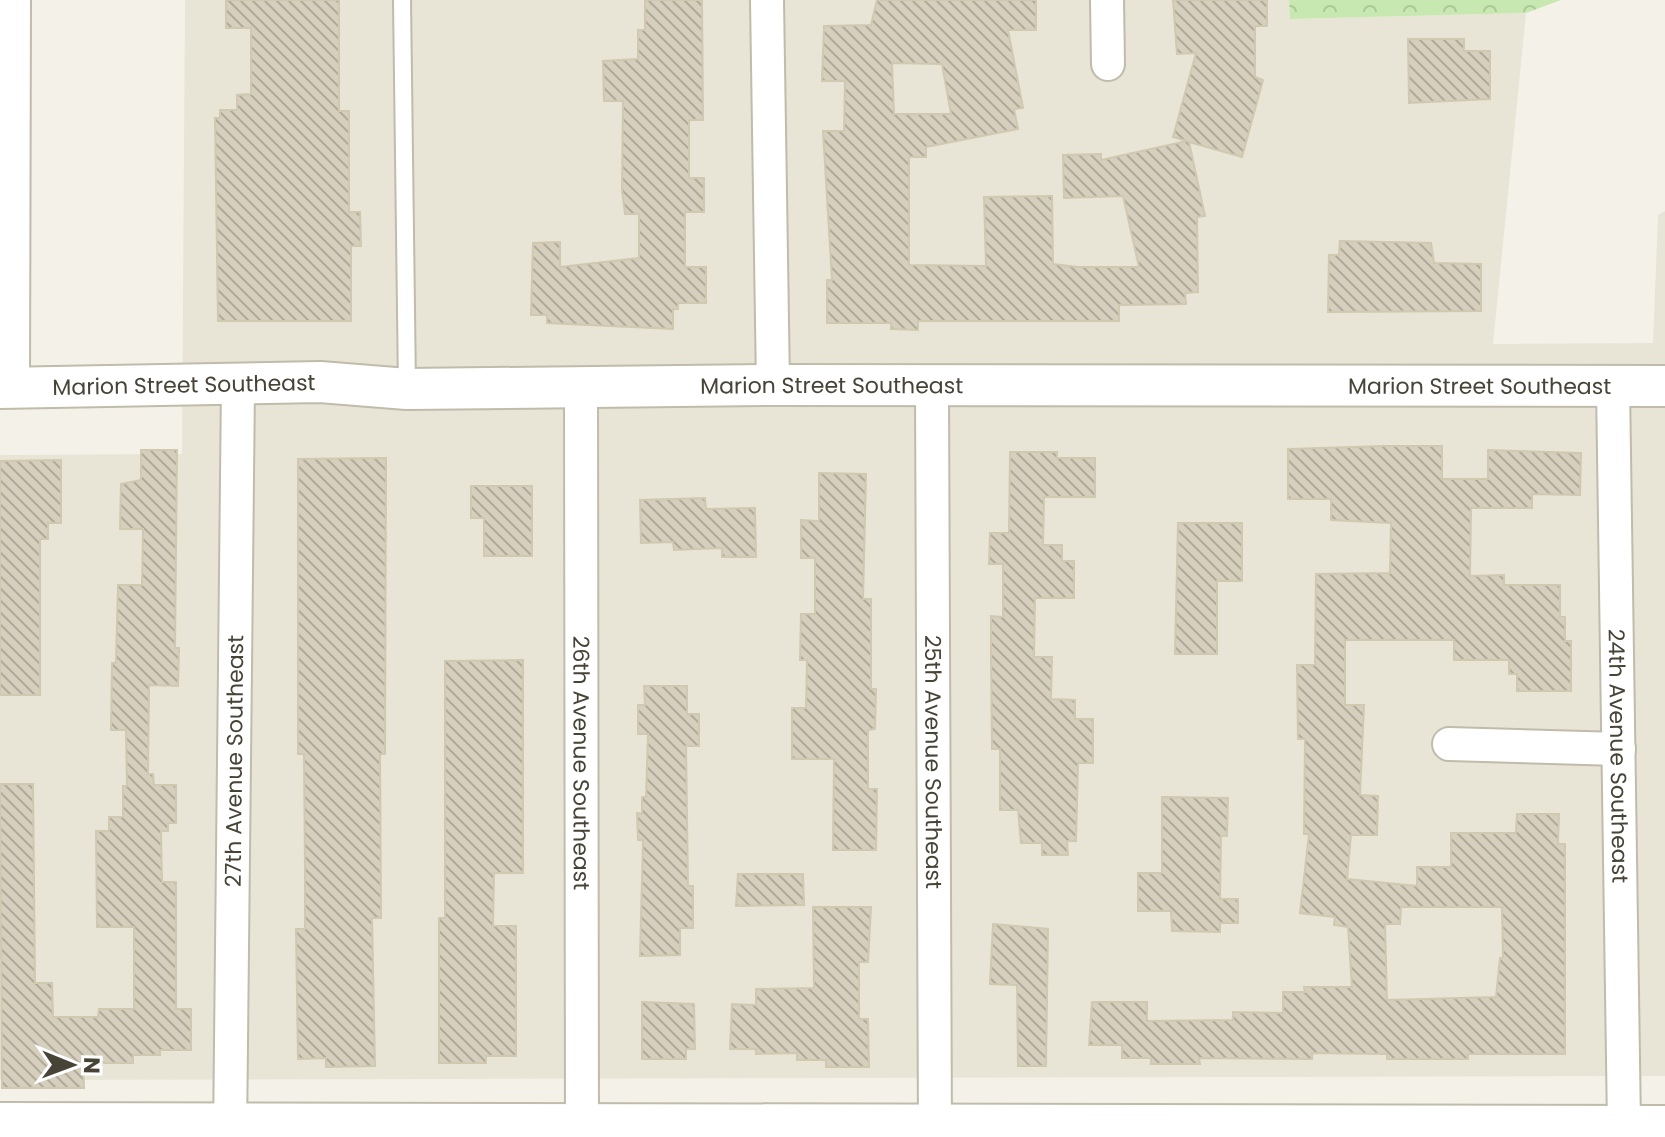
<svg xmlns="http://www.w3.org/2000/svg" width="1665" height="1137" font-family="Poppins,sans-serif">
<style>
.residential{fill:#e8e5d6}
.forest{fill:url(#forest-crowns)}
.building{fill:url(#building-back-hatch);stroke:#d1c8b0;stroke-width:2;fill-rule:evenodd}
.lines{fill:none;stroke-linecap:round;stroke-linejoin:round}
.service-casing{stroke:#c0bbaa;stroke-width:20}
.minor-casing{stroke:#c0bbaa;stroke-width:36}
.tertiary-casing{stroke:#c0bbaa;stroke-width:44}
.service{stroke:#fff;stroke-width:16}
.minor{stroke:#fff;stroke-width:32}
.tertiary{stroke:#fff;stroke-width:40}
.labels{text-anchor:middle;dominant-baseline:central;stroke-width:8;stroke-linejoin:round;paint-order:stroke}
.street-label{font-size:22px;fill:#474336;stroke:#fff}
</style>
<defs>
<pattern id="forest-crowns" width="20" height="18" patternUnits="userSpaceOnUse" patternTransform="scale(2)"><rect width="20" height="18" fill="#c7e8b0"/><path d="M2 6a3 3 0 1 1 6 0M12 15a3 3 0 1 1 6 0" fill="none" stroke="#acc898"/></pattern>
<pattern id="building-back-hatch" width="6" height="6" patternUnits="userSpaceOnUse" patternTransform="scale(2)"><rect width="6" height="6" fill="#d6cfbd"/><path d="M-1 5l2 2M0 0l6 6M5-1l2 2" fill="none" stroke="#afaa9a"/></pattern>
</defs>
<rect width="100%" height="100%" fill="#f4f2e8"/>
<!-- residential -->
<polygon class="residential" points="185,0 1289,0 1290,19 1526,13 1493,344 1653,343 1658,215 1665,211 1665,1076 0,1080 0,455 182,454"/>
<!-- forest -->
<polygon class="forest" points="1289,0 1561,0 1526,13 1290,19"/>
<!-- building -->
<g class="building">
<polygon points="226,0 339,0 339,111 349,111 349,212 360,212 361,246 351,246 351,321 218,321 215,118 220,118 220,110 237,110 237,95 251,94 251,28 226,28"/>
<polygon points="645,0 702,0 703,120 689,120 689,178 704,178 704,212 685,212 685,267 706,267 706,303 678,303 678,309 673,309 673,329 547,323 547,315 531,315 533,243 560,242 560,267 639,258 639,214 625,214 622,190 623,101 604,101 603,61 638,59 638,30 645,30"/>
<path d="M877,0H1036V30H1008L1023,108L1014,109L1018,129L926,147V157H909V265L986,266L984,197L1052,196L1053,264L1078,267H1139L1123,196L1064,198L1063,155L1101,154V160L1187,141L1173,137L1196,53L1177,54L1173,0H1267V26H1255V77L1263,80L1242,157L1189,142L1205,216L1197,217L1198,292L1185,293L1186,304L1119,305V321H918V330L891,329V323H827V280H832L823,131H844L845,81H822L824,26L871,25ZM892,63L942,64L951,114H894Z"/>
<polygon points="1408,39 1464,39 1464,51 1490,51 1490,99 1409,103"/>
<polygon points="1340,241 1431,243 1434,263 1481,264 1481,311 1328,312 1329,255 1339,255"/>
<path d="M1385,446H1442V479H1488V450L1581,453L1580,495L1532,494V508H1471L1470,576L1504,575V585H1560V617H1565V641H1571V691H1517V674H1509V660H1454V640H1345V705H1364L1360,795L1378,796L1377,835H1351L1347,879L1417,886V867H1451V833H1516L1517,814H1559L1558,844H1565V1054H1468V1059H1387V1054L1312,1053V1059L1199,1058L1200,1064H1151V1058H1122V1045H1089L1092,1002H1147V1021L1233,1020V1012L1283,1013V992H1305L1304,987H1352L1348,927L1334,925L1335,917L1300,913L1309,834H1304L1305,739H1298L1297,665H1315L1316,574L1390,573L1391,523L1331,520V499H1288V449ZM1401,907H1502L1503,958H1500L1496,997L1387,1000L1385,924H1400Z"/>
<polygon points="141,450 177,450 175,648 179,648 178,686 149,685 148,774 153,774 154,785 176,785 176,823 168,823 168,831 161,831 162,882 176,882 176,1009 191,1009 191,1050 160,1050 160,1055 133,1055 133,1063 83,1063 84,1088 2,1088 0,784 33,784 35,983 52,983 53,1017 98,1017 99,1009 134,1009 134,927 97,927 96,831 109,831 109,817 123,817 123,786 127,786 126,730 111,730 112,663 116,663 118,585 142,585 143,529 120,529 121,484 141,480"/>
<polygon points="1010,452 1057,452 1057,458 1095,458 1095,497 1044,497 1043,545 1062,545 1062,561 1074,561 1074,598 1035,598 1034,657 1052,657 1051,699 1075,700 1075,719 1093,719 1093,763 1078,763 1076,841 1067,841 1068,855 1042,855 1042,843 1021,843 1018,810 1000,810 1000,749 992,749 991,655 991,616 1003,617 1003,564 989,564 990,533 1009,533"/>
<polygon points="386,458 385,754 380,754 381,918 372,918 375,1066 326,1067 326,1058 298,1059 296,929 305,929 305,870 304,754 298,754 298,459"/>
<polygon points="61,460 61,523 48,523 48,539 40,539 40,695 0,695 0,461"/>
<polygon points="819,473 866,474 863,599 871,599 871,689 876,689 875,729 868,730 868,789 877,789 876,850 833,850 834,759 792,759 792,708 806,708 807,660 800,660 801,614 815,614 815,558 801,558 801,520 819,521"/>
<polygon points="471,486 532,486 532,556 484,556 484,518 471,518"/>
<polygon points="705,498 706,509 755,508 756,557 722,557 722,548 674,550 673,542 641,543 640,500"/>
<polygon points="1178,523 1242,523 1242,581 1217,581 1217,654 1175,654"/>
<polygon points="523,660 523,873 494,873 493,926 516,926 516,1056 486,1056 486,1063 439,1063 439,918 445,918 445,661"/>
<polygon points="644,686 687,686 687,714 699,714 699,746 686,746 688,886 693,886 693,928 680,928 680,955 640,956 643,840 638,840 637,813 642,814 642,797 646,797 648,734 638,734 638,705 645,705"/>
<polygon points="1162,797 1228,798 1227,836 1221,836 1220,899 1238,899 1238,923 1220,923 1220,932 1172,931 1171,911 1138,911 1138,873 1162,873"/>
<polygon points="738,874 803,874 804,905 736,906"/>
<polygon points="813,907 871,907 868,962 859,962 859,1019 868,1019 869,1067 826,1067 826,1060 797,1060 797,1053 756,1054 756,1049 730,1049 732,1004 756,1005 756,989 814,988"/>
<polygon points="993,924 1048,929 1046,1066 1018,1066 1017,985 990,984"/>
<polygon points="642,1002 694,1004 695,1049 686,1049 686,1059 642,1059"/>
</g>
<g class="lines">
<defs>
<polyline id="service" points="402,0 407,388"/>
<g id="minor">
<polyline points="767,0 773,385"/>
<polyline points="1107,0 1108,64"/>
<path id="s1" d="M1613,386L1624,1126"/>
<polyline points="13,388 14,0"/>
<path id="s2" d="M932,388L935,1137"/>
<path id="s3" d="M581,389L582,1137"/>
<polyline points="1449,744 1619,749"/>
<path id="s4" d="M230,1137L238,384"/>
</g>
<g id="tertiary">
<path id="s5" d="M0,388L320,382L407,389L773,385L1665,386"/>
<polyline points="0,1123 1665,1126"/>
</g>
</defs>
<!-- service casing -->
<use href="#service" class="service-casing"/>
<!-- minor casing -->
<use href="#minor" class="minor-casing"/>
<!-- tertiary casing -->
<use href="#tertiary" class="tertiary-casing"/>
<!-- service -->
<use href="#service" class="service"/>
<!-- minor -->
<use href="#minor" class="minor"/>
<!-- tertiary -->
<use href="#tertiary" class="tertiary"/>
</g>
<g class="labels">
<!-- street labels -->
<g class="street-label">
<text stroke="none"><textPath href="#s5" startOffset="184">Marion Street Southeast</textPath></text>
<text stroke="none"><textPath href="#s5" startOffset="1480">Marion Street Southeast</textPath></text>
<text stroke="none"><textPath href="#s5" startOffset="832">Marion Street Southeast</textPath></text>
<text stroke="none"><textPath href="#s1" startOffset="370">24th Avenue Southeast</textPath></text>
<text stroke="none"><textPath href="#s4" startOffset="376">27th Avenue Southeast</textPath></text>
<text stroke="none"><textPath href="#s2" startOffset="374">25th Avenue Southeast</textPath></text>
<text stroke="none"><textPath href="#s3" startOffset="374">26th Avenue Southeast</textPath></text>
</g>
</g>
<!-- north arrow -->
<g transform="translate(72 1065) rotate(91)" stroke="#ffffff" stroke-width="6" paint-order="stroke">
<path d="M0-6L14 30L0 20L-14 30Z" fill="#474336"/>
<text y="-12" font-size="22" font-weight="bold" text-anchor="middle" fill="#474336">N</text>
</g>
</svg>
